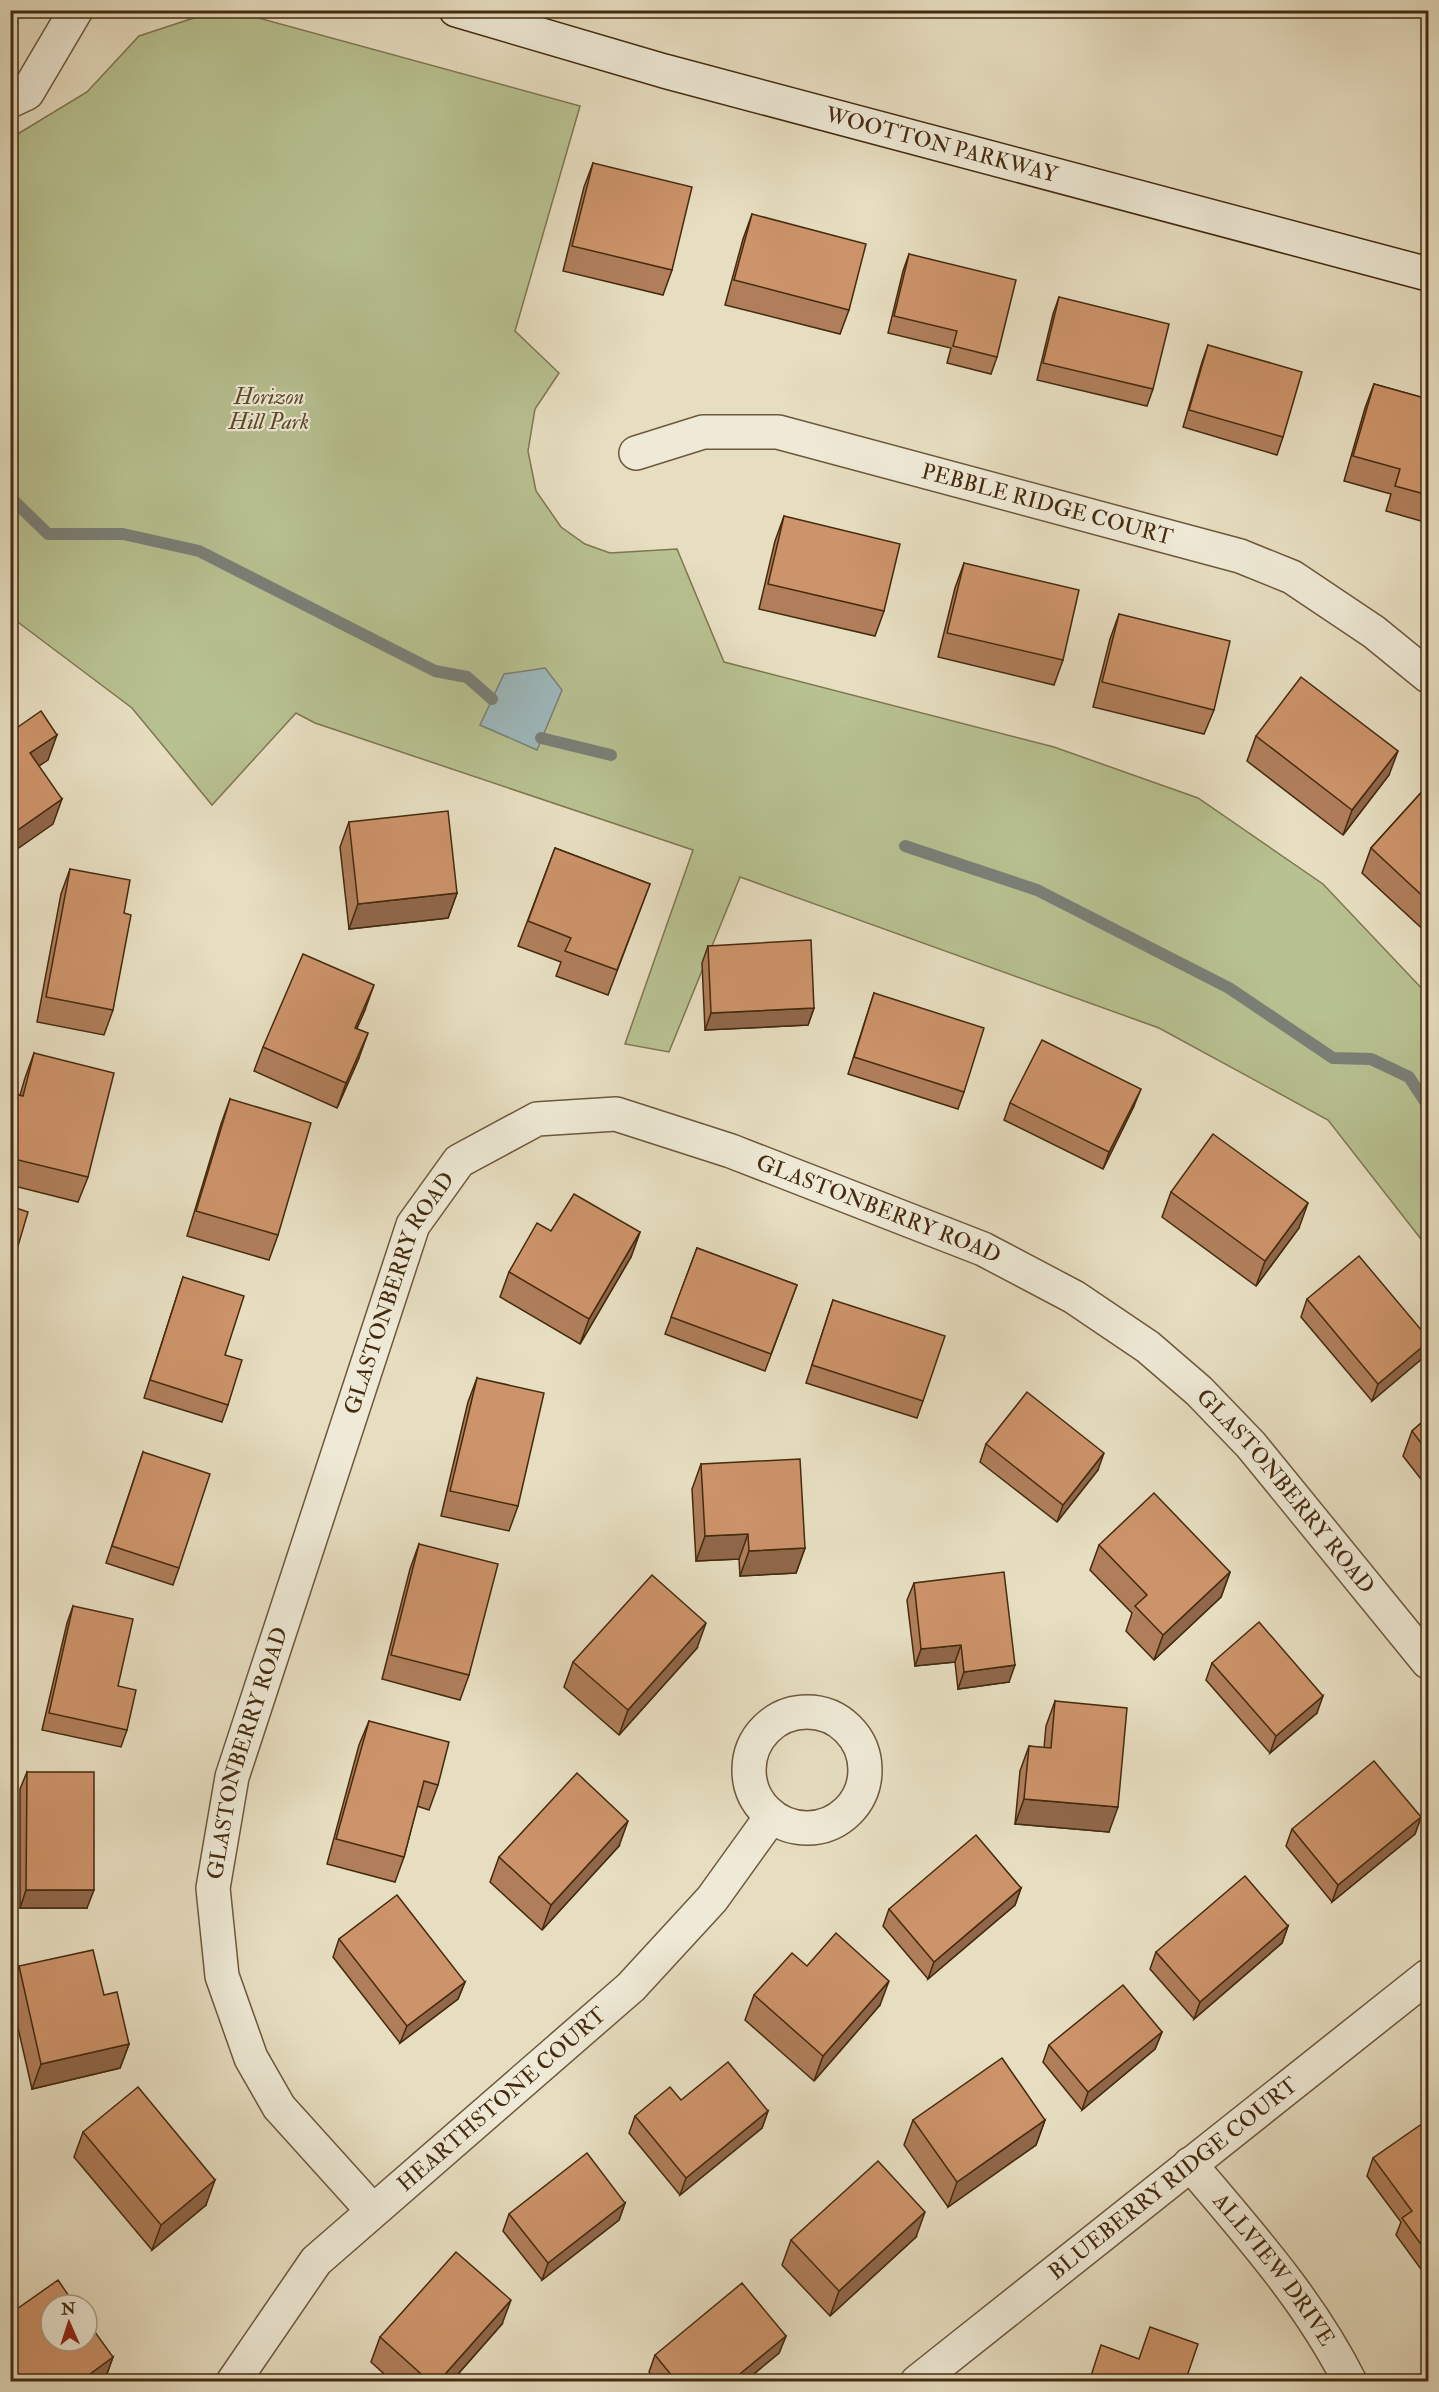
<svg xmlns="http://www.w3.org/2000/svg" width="1439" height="2392" font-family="'IM FELL Double Pica',serif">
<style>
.green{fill:#b8c191;stroke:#7e7650;stroke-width:1.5}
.water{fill:#9db9be;stroke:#7a8078;stroke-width:1.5}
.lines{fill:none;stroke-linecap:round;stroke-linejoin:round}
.stream{stroke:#7a8078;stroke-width:12}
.street-casing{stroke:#6e573b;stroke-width:36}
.secondary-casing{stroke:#452a0e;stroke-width:36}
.street{stroke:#efead7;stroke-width:33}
.secondary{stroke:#efead7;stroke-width:33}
.wall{fill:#b07e5b;stroke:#452a0e;stroke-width:1.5}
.shaded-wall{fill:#90674a;stroke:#452a0e;stroke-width:1.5}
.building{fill:#cd936a;stroke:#452a0e;stroke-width:1.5}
.labels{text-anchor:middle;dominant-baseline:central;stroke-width:4.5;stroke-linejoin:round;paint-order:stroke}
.street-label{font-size:22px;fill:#452a0e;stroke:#efead7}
.park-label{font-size:22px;font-style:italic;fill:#5c4828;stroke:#efead7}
</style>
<rect width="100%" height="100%" fill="#e7dec1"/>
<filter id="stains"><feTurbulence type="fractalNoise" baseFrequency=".00333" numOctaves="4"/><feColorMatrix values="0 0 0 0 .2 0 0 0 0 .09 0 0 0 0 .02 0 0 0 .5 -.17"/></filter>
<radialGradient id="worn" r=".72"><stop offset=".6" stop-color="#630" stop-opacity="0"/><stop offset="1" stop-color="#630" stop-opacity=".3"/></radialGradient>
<!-- green -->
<polygon class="green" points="215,11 233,11 580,106 515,331 559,373 535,409 528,451 536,491 561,527 585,544 610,553 677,549 724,662 1054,747 1198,798 1323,884 1428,995 1428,1248 1328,1120 1159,1028 740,877 669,1052 625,1044 693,850 315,723 296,713 212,805 132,708 11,617 11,138 87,92 139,36"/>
<!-- water -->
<polygon class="water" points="545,668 562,690 537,750 480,725 504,674"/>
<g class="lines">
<!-- stream -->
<g class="stream">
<polyline points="10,497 48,534 123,534 199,551 435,671 467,677 492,699"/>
<polyline points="541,738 611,755"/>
<polyline points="905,846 1037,890 1229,988 1333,1058 1371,1059 1409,1077 1428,1106"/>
</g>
<defs>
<g id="street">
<polyline points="10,101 27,93 76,10"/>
<path id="s1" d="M636,453L703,432H778L1240,556L1292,577L1374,632L1428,676"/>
<circle cx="807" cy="1770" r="58"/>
<path id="s2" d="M1190,2164C1248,2233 1309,2300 1350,2382"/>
<path id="s3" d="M372,2210L279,2107L251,2058L222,1976L213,1888L232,1777L413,1225L459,1161L537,1119L616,1114L731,1151L983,1249L1074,1297L1148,1347L1199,1391L1251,1445L1428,1662"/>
<path id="s4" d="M233,2382L316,2261L631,1987L712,1899L771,1817"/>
<path id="s5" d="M917,2382L1428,1976"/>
</g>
<g id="secondary">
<path id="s6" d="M456,10L664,71L1428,274"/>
</g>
</defs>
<!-- street casing -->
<use href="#street" class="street-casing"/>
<!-- secondary casing -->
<use href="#secondary" class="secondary-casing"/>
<!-- street -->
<use href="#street" class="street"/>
<!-- secondary -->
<use href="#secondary" class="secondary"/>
</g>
<!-- wall -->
<g class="wall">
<polygon points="593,163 672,270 663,295 563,271 584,187"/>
<polygon points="752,214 849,310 840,334 725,305 743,239"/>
<polygon points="909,254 997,357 991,374 947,363 951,348 888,333 903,271"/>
<polygon points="1059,297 1153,389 1147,406 1037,380 1053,314"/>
<polygon points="1208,345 1283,437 1277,455 1183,427 1202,362"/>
<polygon points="1374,384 1428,399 1428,523 1386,511 1391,494 1344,481 1365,408"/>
<polygon points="784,516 884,611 875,636 759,609 775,541"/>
<polygon points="964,563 1063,660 1054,685 938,657 955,588"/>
<polygon points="1119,614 1214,710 1204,734 1093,707 1110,639"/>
<polygon points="1256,736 1389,775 1343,835 1247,761"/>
<polygon points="1428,785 1428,934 1362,873 1371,848"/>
<polygon points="349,822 457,893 448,918 349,929 340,847"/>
<polygon points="555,848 650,884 608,995 556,976 561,962 518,946"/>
<polygon points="70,869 124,913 113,1010 104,1035 37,1022 61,894"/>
<polygon points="708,946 814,1008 808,1025 705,1030 702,963"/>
<polygon points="874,993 964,1092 958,1109 848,1074"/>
<polygon points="365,1010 357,1028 359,1058 337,1108 254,1071 263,1047"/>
<polygon points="34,1053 88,1177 78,1202 10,1185 10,1093 20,1095 25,1078"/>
<polygon points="230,1099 278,1235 269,1260 187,1236 221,1124"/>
<polygon points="1010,1103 1134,1106 1103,1169 1004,1120"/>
<polygon points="1171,1192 1299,1228 1256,1286 1162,1217"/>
<polygon points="551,1231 640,1232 631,1257 580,1344 500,1297 509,1272"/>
<polygon points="697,1248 797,1285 765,1371 665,1334"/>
<polygon points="183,1277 225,1355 228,1405 222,1422 144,1398"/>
<polygon points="1307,1299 1424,1357 1372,1401 1301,1317"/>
<polygon points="833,1300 923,1401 917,1418 806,1383"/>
<polygon points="477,1378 518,1506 509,1531 441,1516 468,1402"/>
<polygon points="1428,1417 1428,1488 1403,1456 1412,1431"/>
<polygon points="986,1444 1098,1470 1057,1522 980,1462"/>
<polygon points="143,1452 179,1568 173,1585 106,1563"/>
<polygon points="701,1464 805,1548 796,1573 740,1576 739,1559 696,1561 692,1489"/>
<polygon points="419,1544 469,1675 460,1700 382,1679 410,1569"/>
<polygon points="1099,1545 1230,1572 1221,1597 1154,1660 1126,1631 1132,1613 1090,1570"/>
<polygon points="914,1583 1009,1682 958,1689 955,1662 915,1666 907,1600"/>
<polygon points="73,1606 118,1686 127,1730 121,1747 42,1730 67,1623"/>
<polygon points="697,1648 619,1735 564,1687 573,1662"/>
<polygon points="1212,1663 1317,1713 1270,1753 1206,1680"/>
<polygon points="1055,1701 1109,1832 1015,1824 1020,1771 1029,1746 1044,1748 1046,1726"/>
<polygon points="369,1721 438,1785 429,1810 417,1806 404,1857 395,1882 327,1864 359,1745"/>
<polygon points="27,1772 87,1908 20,1908 20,1789"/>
<polygon points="1421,1817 1415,1834 1332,1902 1286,1846 1292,1829"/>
<polygon points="619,1846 542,1930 490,1882 499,1857"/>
<polygon points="1021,1888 1015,1905 928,1979 883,1926 889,1909"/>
<polygon points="1288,1926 1282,1943 1194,2019 1150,1969 1156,1952"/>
<polygon points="339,1939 465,1982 458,1999 400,2043 333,1957"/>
<polygon points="19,1966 104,1995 129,2044 120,2068 32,2089 10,1993 10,1990"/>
<polygon points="807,1966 880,2005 814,2081 745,2020 754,1995"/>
<polygon points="1162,2032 1155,2049 1082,2110 1043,2062 1049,2045"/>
<polygon points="681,2100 768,2111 762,2128 680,2195 629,2133 635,2116"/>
<polygon points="913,2120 1045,2120 1036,2145 948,2207 904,2145"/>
<polygon points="1428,2124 1428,2268 1423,2272 1396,2235 1401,2222 1367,2176 1373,2158"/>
<polygon points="83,2132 206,2205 152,2250 74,2157"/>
<polygon points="625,2203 619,2220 542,2280 503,2231 509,2214"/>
<polygon points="916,2237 830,2316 782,2265 791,2240"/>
<polygon points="10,2314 113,2357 104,2382 10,2382"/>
<polygon points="502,2324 451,2382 393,2382 371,2362 380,2337"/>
<polygon points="786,2336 779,2353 744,2382 656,2382 649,2372 655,2355"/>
</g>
<!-- shaded-wall -->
<g class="shaded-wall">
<polygon points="57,735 48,760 21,778 30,753"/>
<polygon points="1398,751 1389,775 1343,835 1352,810"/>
<polygon points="62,799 53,824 10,854 10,839 12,834"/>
<polygon points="457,893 448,918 349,929 358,904"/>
<polygon points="374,985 365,1010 346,1053 355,1028"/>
<polygon points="814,1008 808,1025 705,1030 711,1013"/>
<polygon points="368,1033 359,1058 337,1108 346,1083"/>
<polygon points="1141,1089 1134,1106 1103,1169 1109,1152"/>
<polygon points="1308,1203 1299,1228 1256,1286 1265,1261"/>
<polygon points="640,1232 631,1257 580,1344 589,1319"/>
<polygon points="1428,1342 1428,1346 1424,1357 1372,1401 1378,1384"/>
<polygon points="1104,1453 1098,1470 1057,1522 1063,1505"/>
<polygon points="748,1534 739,1559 696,1561 705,1536"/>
<polygon points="805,1548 796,1573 740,1576 749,1551"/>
<polygon points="1230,1572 1221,1597 1154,1660 1163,1635"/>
<polygon points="706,1623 697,1648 619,1735 628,1710"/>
<polygon points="961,1645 955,1662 915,1666 921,1649"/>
<polygon points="1015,1665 1009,1682 958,1689 964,1672"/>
<polygon points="1323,1696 1317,1713 1270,1753 1276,1736"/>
<polygon points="1024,1799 1118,1807 1109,1832 1015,1824"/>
<polygon points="1421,1817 1415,1834 1332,1902 1338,1885"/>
<polygon points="628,1821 619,1846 542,1930 551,1905"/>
<polygon points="1021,1888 1015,1905 928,1979 934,1962"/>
<polygon points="26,1890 94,1890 87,1908 20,1908"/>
<polygon points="1288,1926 1282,1943 1194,2019 1200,2002"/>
<polygon points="889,1981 880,2005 814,2081 823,2056"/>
<polygon points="465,1982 458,1999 400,2043 407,2026"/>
<polygon points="1162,2032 1155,2049 1082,2110 1088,2092"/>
<polygon points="129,2044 120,2068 32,2089 41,2064"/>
<polygon points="768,2111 762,2128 680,2195 686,2178"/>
<polygon points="1045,2120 1036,2145 948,2207 957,2182"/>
<polygon points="215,2180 206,2205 152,2250 161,2225"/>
<polygon points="625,2203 619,2220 542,2280 548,2263"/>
<polygon points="925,2212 916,2237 830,2316 839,2291"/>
<polygon points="1428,2256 1428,2268 1423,2272"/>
<polygon points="511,2300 502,2324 451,2382 438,2382"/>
<polygon points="786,2336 779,2353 744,2382 730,2382"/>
<polygon points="113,2357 104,2382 79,2382"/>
</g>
<!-- building -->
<g class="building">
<polygon points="593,163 692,187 672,270 572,246"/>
<polygon points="752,214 866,244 849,310 734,280"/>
<polygon points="909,254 1016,280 997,357 953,346 957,331 894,316"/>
<polygon points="1059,297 1169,324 1153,389 1043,363"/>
<polygon points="1208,345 1302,372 1283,437 1189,410"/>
<polygon points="1374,384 1428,399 1428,495 1395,486 1400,469 1353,456"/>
<polygon points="784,516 900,544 884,611 768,584"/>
<polygon points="964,563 1079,590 1063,660 947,633"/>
<polygon points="1119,614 1230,641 1214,710 1102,682"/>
<polygon points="1301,677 1398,751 1352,810 1256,736"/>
<polygon points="41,711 57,735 30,753 62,799 12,834 10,831 10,722 15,729"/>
<polygon points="1428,785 1428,901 1371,848"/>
<polygon points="448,811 457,893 358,904 349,822"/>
<polygon points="555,848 650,884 617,970 565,951 571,938 528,921"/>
<polygon points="70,869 130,880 124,913 131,915 113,1010 46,997"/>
<polygon points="811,940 814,1008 711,1013 708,946"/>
<polygon points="303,954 374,985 355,1028 368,1033 346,1083 263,1047"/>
<polygon points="874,993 984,1028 964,1092 854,1057"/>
<polygon points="1042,1040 1141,1089 1109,1152 1010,1103"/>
<polygon points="34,1053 114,1073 88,1177 10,1158 10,1093 23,1096"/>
<polygon points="230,1099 311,1123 278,1235 196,1211"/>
<polygon points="1213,1134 1308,1203 1265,1261 1171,1192"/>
<polygon points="574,1194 640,1232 589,1319 509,1272 537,1223 551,1231"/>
<polygon points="10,1206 28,1212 10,1273"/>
<polygon points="697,1248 797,1285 771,1354 671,1317"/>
<polygon points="1359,1256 1428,1338 1428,1342 1378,1384 1307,1299"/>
<polygon points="183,1277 244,1296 225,1355 242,1360 228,1405 150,1380"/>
<polygon points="833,1300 945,1336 923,1401 812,1365"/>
<polygon points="477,1378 544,1393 518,1506 450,1491"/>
<polygon points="1027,1392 1104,1453 1063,1505 986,1444"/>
<polygon points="1428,1417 1428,1452 1412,1431"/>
<polygon points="143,1452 210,1474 179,1568 112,1546"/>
<polygon points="800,1459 805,1548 749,1551 748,1534 705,1536 701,1464"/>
<polygon points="1154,1493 1230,1572 1163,1635 1135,1606 1147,1595 1099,1545"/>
<polygon points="419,1544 498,1564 469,1675 391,1655"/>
<polygon points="1004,1572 1015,1665 964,1672 961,1645 921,1649 914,1583"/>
<polygon points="652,1575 706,1623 628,1710 573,1662"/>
<polygon points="73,1606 133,1619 118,1686 136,1690 127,1730 49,1713"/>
<polygon points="1259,1622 1323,1696 1276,1736 1212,1663"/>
<polygon points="1055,1701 1127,1708 1118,1807 1024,1799 1029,1746 1051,1748"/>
<polygon points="369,1721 449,1742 438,1785 424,1781 404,1857 336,1839"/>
<polygon points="1374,1761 1421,1817 1338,1885 1292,1829"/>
<polygon points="27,1772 94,1772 94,1890 26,1890"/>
<polygon points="577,1773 628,1821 551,1905 499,1857"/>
<polygon points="976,1835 1021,1888 934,1962 889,1909"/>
<polygon points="1245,1876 1288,1926 1200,2002 1156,1952"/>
<polygon points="397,1895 465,1982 407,2026 339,1939"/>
<polygon points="836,1933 889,1981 823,2056 754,1995 792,1953 807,1966"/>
<polygon points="93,1950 104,1995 117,1992 129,2044 41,2064 19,1966"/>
<polygon points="1123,1985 1162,2032 1088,2092 1049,2045"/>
<polygon points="1002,2058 1045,2120 957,2182 913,2120"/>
<polygon points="728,2062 768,2111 686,2178 635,2116 670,2087 681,2100"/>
<polygon points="138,2087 215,2180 161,2225 83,2132"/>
<polygon points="1426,2121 1428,2124 1428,2254 1402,2218 1412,2211 1373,2158"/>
<polygon points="587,2153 625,2203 548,2263 509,2214"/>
<polygon points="878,2161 925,2212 839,2291 791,2240"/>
<polygon points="456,2252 511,2300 438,2382 430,2382 380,2337"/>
<polygon points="58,2280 75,2305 51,2305 51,2341 87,2341 87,2321 113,2357 79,2382 23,2382 10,2365 10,2314"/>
<polygon points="742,2283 786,2336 730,2382 677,2382 655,2355"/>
<polygon points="1150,2327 1198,2344 1185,2382 1089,2382 1101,2345 1139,2359"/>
</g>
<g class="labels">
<!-- street labels -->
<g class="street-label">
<text stroke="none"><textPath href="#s6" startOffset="504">WOOTTON PARKWAY</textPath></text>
<text stroke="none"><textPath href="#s1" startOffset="424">PEBBLE RIDGE COURT</textPath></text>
<text stroke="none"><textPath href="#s3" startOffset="1590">GLASTONBERRY ROAD</textPath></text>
<text stroke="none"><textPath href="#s3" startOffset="996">GLASTONBERRY ROAD</textPath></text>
<text stroke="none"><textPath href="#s3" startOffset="2094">GLASTONBERRY ROAD</textPath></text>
<text stroke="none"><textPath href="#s3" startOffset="510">GLASTONBERRY ROAD</textPath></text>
<text stroke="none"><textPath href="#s4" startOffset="393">HEARTHSTONE COURT</textPath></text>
<text stroke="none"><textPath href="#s5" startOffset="327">BLUEBERRY RIDGE COURT</textPath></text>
<text stroke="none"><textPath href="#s2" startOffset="135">ALLVIEW DRIVE</textPath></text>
</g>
<!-- park labels -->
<g class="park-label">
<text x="269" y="397">Horizon<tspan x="269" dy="25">Hill Park</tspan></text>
</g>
</g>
<!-- margin -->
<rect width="1439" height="2392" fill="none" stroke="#e7dec1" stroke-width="36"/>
<rect x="12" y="12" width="1415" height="2368" fill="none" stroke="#452a0e" stroke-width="3"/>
<rect x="18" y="18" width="1403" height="2356" fill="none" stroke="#452a0e" stroke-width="1.5"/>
<!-- north arrow -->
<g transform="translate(69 2323) rotate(357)"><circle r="28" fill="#efead7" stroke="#ab9d87" stroke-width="1.5"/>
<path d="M0-4.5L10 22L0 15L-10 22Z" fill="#8f2418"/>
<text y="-9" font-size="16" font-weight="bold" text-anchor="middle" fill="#452a0e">N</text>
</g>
<rect width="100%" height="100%" filter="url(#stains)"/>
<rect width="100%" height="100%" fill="url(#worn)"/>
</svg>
